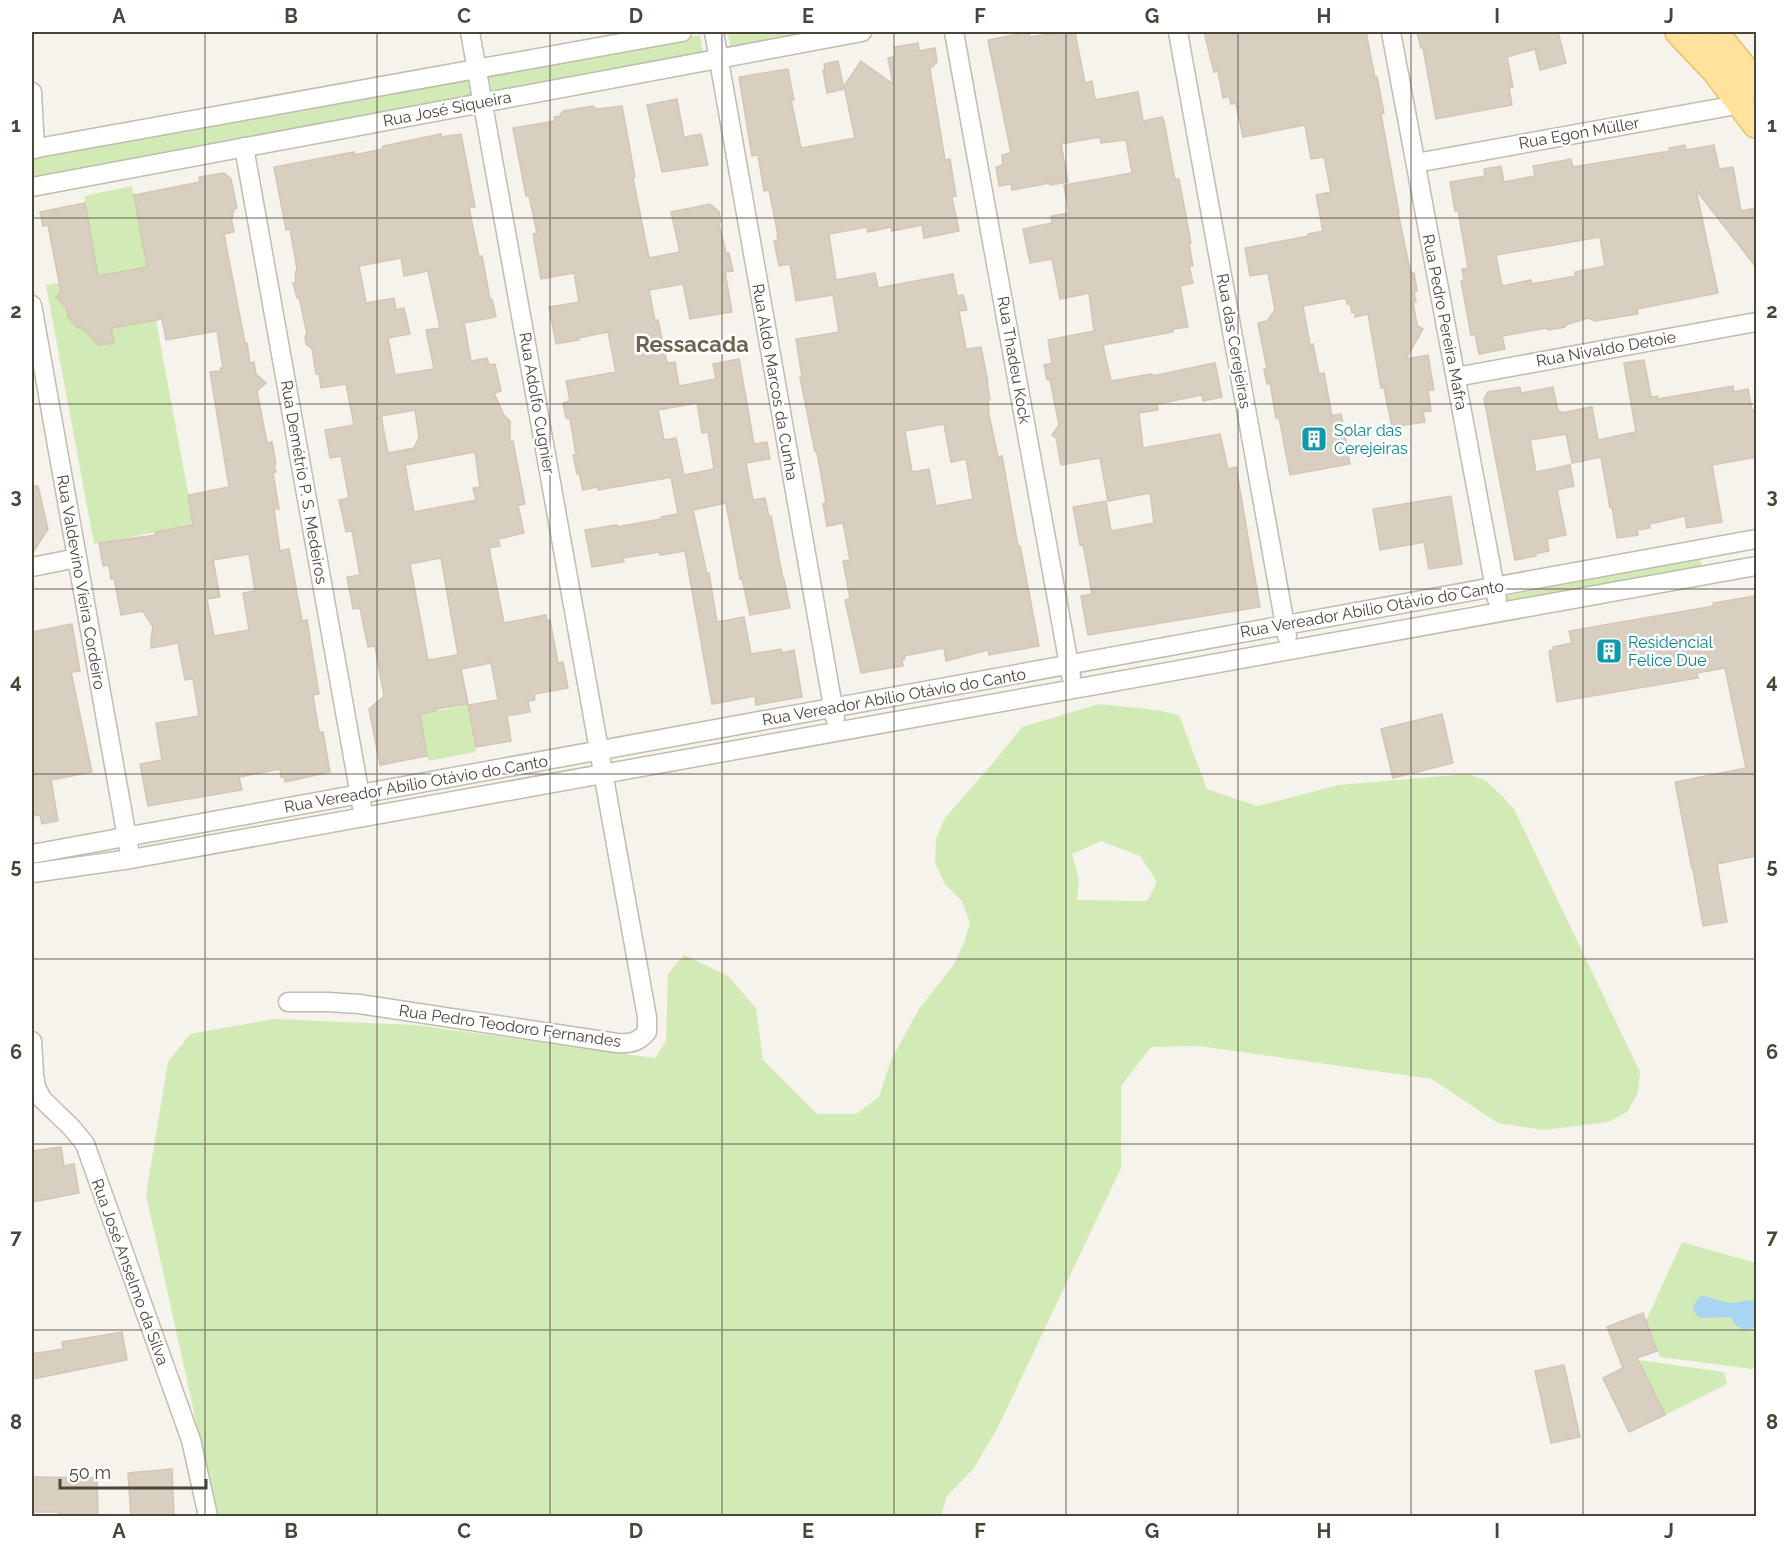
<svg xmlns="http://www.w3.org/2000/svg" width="1788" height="1548" font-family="Raleway,sans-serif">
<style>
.green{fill:#d2eab5;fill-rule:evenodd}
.water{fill:#a9d4f2}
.building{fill:#d8cfc1;stroke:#d3c7b4;stroke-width:1.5;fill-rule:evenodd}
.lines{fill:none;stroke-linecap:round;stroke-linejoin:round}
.street-casing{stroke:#c2bbae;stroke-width:21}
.primary-casing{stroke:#e6c16a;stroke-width:30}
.street{stroke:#fff;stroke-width:18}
.primary{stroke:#ffe39c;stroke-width:27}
.grid{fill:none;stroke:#4b4439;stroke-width:1.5;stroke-opacity:0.55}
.labels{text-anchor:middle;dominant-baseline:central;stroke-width:5;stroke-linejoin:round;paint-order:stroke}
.street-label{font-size:16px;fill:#4b4439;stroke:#fff}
.culture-label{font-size:16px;fill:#0d838f;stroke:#fff;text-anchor:start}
.district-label{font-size:22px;font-weight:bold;fill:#6e6250;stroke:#fff}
.neatline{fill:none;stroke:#4b4439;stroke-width:2}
.grid-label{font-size:20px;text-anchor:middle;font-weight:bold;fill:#4b4439}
</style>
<rect width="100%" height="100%" fill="#f6f3ec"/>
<!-- green -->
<g class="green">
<polygon points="728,32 819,32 730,48"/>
<polygon points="700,35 703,53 492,92 488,74"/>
<polygon points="468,77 471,96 32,178 32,156"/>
<polygon points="132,186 147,267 98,276 84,196"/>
<polygon points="74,280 56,297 69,313 67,316 78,328 80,327 99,345 114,343 111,328 156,320 194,525 94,544 46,285"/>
<polygon points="1700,558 1702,566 1509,603 1506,596"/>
<path d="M1099,704L1156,710L1179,715L1207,789L1257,806L1339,785L1467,774L1485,780L1499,793L1514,809L1640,1072L1638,1093L1627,1112L1608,1122L1544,1130L1498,1123L1432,1079L1199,1046L1151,1047L1121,1086V1168L998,1427L974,1468L947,1496L941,1516H217L146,1195L168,1062L190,1034L274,1019L415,1025L655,1058L666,1041L668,974L684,955L728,976L756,1008L763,1060L817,1114H856L879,1097L891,1060L919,1009L953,966L964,943L970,923L962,901L944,883L935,862L936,839L945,818L993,763L1022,727ZM1101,841L1140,856L1157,882L1147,901L1077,900L1079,880L1072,854Z"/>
<polygon points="468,705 476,752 428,761 420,714"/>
<polygon points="1682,1242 1756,1263 1756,1366 1752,1369 1660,1357 1646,1321"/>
<polygon points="1638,1360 1724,1372 1727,1384 1665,1415"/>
</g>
<!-- water -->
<path class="water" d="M1700,1296C1709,1295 1720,1303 1733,1303C1743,1303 1747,1297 1756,1303V1326C1746,1333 1736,1329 1731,1317L1700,1318L1695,1313L1693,1306Z"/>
<!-- building -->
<g class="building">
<polygon points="1029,32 1030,37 1062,32 1075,32 1085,83 1092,81 1095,100 1138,92 1143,121 1162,117 1164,121 1175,180 1179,179 1191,243 1189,244 1193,266 1189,266 1193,283 1180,286 1188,327 1173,329 1173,332 1103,345 1111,381 1152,374 1152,376 1215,363 1222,397 1203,401 1202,395 1157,404 1158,410 1139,413 1143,448 1220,434 1228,469 1236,467 1260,607 1088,635 1081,596 1092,594 1083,544 1080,545 1073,507 1106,501 1111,531 1154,523 1150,493 1108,501 1100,458 1061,465 1056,438 1052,435 1059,425 1050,379 1047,380 1044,365 1052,363 1048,340 1094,331 1089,293 1060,299 1052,259 1030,263 1023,229 1052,223 1051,216 1069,213 1064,185 1132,173 1126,140 1101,143 1100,137 1061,144 1068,182 1050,185 1050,183 1012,190 1011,184 999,186 996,167 1003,165 1002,155 1011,153 988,40"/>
<polygon points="1204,32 1366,32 1375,78 1377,77 1384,113 1381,114 1399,213 1398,213 1411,274 1414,273 1417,291 1414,292 1416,302 1413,302 1417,325 1423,329 1406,359 1428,355 1434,390 1428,390 1431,411 1423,412 1425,422 1392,427 1384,388 1381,388 1368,314 1355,317 1355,312 1352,313 1350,304 1347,304 1346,298 1303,306 1310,345 1313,344 1319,374 1324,373 1332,416 1341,414 1350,464 1290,475 1279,417 1276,418 1270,383 1267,384 1264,369 1267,369 1258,323 1267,321 1275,310 1268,273 1250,276 1245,248 1309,236 1308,234 1323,231 1316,195 1331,192 1324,157 1311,159 1305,125 1243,137 1236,103 1231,104 1229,96 1223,98 1218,71 1214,72"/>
<polygon points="1417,32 1558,32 1566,63 1540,70 1535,49 1507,57 1513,87 1509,88 1512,105 1436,119 1423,48 1421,48"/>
<path d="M918,43L919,51L935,48L937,62L930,69L945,160L950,159L956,196L952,197L959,231L924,238L922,225L892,231L891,227L868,232L867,227L829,234L836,280L875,273L878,288L953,274L957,296L963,295L967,310L959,311L966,349L981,347L988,382L987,383L990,400L988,401L989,415L998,457L1002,456L1018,546H1020L1024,566L1039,646L989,655L988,650L946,661L944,648L904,656L905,659H902L903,666L861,673L845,600L850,599L843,561L850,560L843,523L827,526L823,504L826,503L817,452H815L800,377H802L796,339L839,332L833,295L796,301L790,264L779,266L774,241H778L777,235H778L769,190L764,191L758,155L752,156L739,77L788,69L794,100H791L801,148L855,138L844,86L861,61L893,84L888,58L896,56L894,47ZM944,424L951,462L966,459L973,499L936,506L929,469L912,472L905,431Z"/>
<polygon points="838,61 844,89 827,93 823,70 825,70 824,64"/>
<polygon points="677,99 684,137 701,134 708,165 662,172 647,105"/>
<path d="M593,106L597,109L622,106L635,177L633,178L649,258L680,252L671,212L710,204L719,212L721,221L719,224L726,253H729L733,271L725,272L732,312L690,319L683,284L649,290L655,321L658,320L667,363L675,362L679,386L716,379L713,364L739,359L754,444L767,442L770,459L746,463L753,500L765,498L769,517L771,516L783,579H784L790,608L750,615L742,578L740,579L726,503L693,510L707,574L709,573L717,622L744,617L751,654L781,649L782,653L794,650L802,697L756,705L755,696L712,704L685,551L660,555V552L623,558L624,562L592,567L585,530L617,525V527L661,519V517L678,514L671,477H673L598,490L597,487L583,490L579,473L577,474L573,455H576L570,418H566L563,403L570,401L566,381L616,372L608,332L578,338L579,340L556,344L549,307L579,302L574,273L541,279L533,234L537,233L529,196H526L513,128L555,121L554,117L560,116L563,111ZM697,403L702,433L708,432L714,469L684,475L676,438L664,440L658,410Z"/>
<path d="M441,134V137L461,134L475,207L469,208L479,257L482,256L490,299H492L496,317L464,323L471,361L487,358L489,365L495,364L501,391L494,393L504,415L510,421V442L513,441L525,504L518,505L524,533L498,539L500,546L489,548L504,623L546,615L547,621L550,620L558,663L563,662L568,688L534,694L535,700L528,701L530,712L507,716L511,741L476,747L468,705L498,700L491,663L461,669L468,704L436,709V711L420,714L427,756L380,765L369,709L384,696L375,646L368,647L360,608L353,609L347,577L360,575L352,531L346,532L339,500L349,498L341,456L330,458L325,430L354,425L346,384L321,388L319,374H316L312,349L306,344L305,336L307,334L299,297L297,298L293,283L296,282L295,274L297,269L290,229L286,230L274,167L354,152V155L383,149V146ZM401,258L404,276L428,271L440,328L426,330L434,369L395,375L388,338L410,334L404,308L396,310L394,298L366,303L359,266ZM415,410L419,437L414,448L388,453L381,416ZM475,452L480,487L473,488L476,500L414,512L405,465ZM441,558L458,655L428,660L410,564Z"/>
<path d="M1685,145L1686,150L1714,145L1719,169L1733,167L1741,211L1756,208V267L1696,190L1718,293L1637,309L1638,314L1595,321L1588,318L1565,325V327L1548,330L1547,328L1502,336L1505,349L1479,354L1475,334L1471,335L1461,281L1464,280L1462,269L1468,268L1458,210L1455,211L1450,182L1485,176L1484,169L1501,166L1504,182L1535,176L1533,166L1571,159L1573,167L1670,151L1669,148ZM1600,237L1605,266L1575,272L1576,276L1532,284L1531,280L1502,286L1496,255Z"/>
<path d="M224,173L231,179L237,208L234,209V212H232L233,217H231L234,232L224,234L245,343H247L250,363L254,362L256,374L266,383L257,391L267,443L272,442L276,464H274L276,472L273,473L279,509H274L280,551L289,549L302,621L307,620L319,694L313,695L319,732H323L330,772L285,782L284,777H281L280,769L239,777L242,790L148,806L140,764L162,760L156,723L199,716L193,679L185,680L178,643L151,648V638L153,627L143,611L121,615L114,578L111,579L109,565L103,566L99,543L156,535L155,532L193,525L188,495L229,487L210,372L221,371L220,368H223L217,331L166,340L162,319L111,328L114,343L99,345L84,330L80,327L78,328L67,316L69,313L66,310L67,309L56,297L61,292L48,225L43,226L40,212L85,203L98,276L147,267L134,195L200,182L199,177ZM249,554L255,591L243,593L249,630L214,636L207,599L220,597L213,560Z"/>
<polygon points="1644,360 1651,397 1658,396 1658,399 1733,386 1734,392 1748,389 1752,410 1756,409 1756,457 1712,465 1722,522 1687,528 1685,516 1649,524 1650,528 1637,530 1638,535 1617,538 1612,507 1610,508 1601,457 1572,463 1566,434 1530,440 1536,472 1570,465 1574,486 1557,490 1566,535 1547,539 1549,551 1535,554 1536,556 1515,560 1484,399 1488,392 1520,387 1521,393 1553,387 1558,411 1560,411 1560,413 1592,407 1598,440 1636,432 1624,363"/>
<polygon points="32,486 38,486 48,529 32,554"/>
<polygon points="1451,496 1462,564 1429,569 1424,542 1380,550 1373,509"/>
<polygon points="1754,596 1756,609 1756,856 1717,864 1727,922 1703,926 1693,869 1692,869 1675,782 1746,768 1725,668 1697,673 1698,678 1557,702 1549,651 1553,650 1553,647 1572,643 1569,631 1714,606 1713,603"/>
<polygon points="72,624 80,671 71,672 92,772 51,780 58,821 42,824 40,815 32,816 32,632"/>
<polygon points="1442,714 1453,763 1393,778 1381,729"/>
<polygon points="61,1147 64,1166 74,1164 79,1193 32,1202 32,1151"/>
<polygon points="1643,1313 1657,1351 1637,1358 1665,1415 1629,1432 1603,1378 1623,1368 1607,1327"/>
<polygon points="122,1332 127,1360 32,1379 32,1354 63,1349 62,1342"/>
<polygon points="1564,1365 1580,1437 1551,1443 1535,1371"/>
<polygon points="172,1469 174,1516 131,1516 128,1473"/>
<polygon points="32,1477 97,1478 98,1516 59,1516 58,1512 32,1512"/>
</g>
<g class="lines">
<defs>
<g id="street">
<polyline points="714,32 835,718"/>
<polyline points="954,32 1071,676"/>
<polyline points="1178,32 1287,636"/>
<polyline points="1391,32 1497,599"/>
<polyline points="32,92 35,149"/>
<polyline points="244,147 362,807"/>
<polyline points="32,149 682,32"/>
<polyline points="1416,163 1742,104"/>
<polyline points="32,187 862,32"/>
<polyline points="32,305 129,849"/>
<polyline points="1456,377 1756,322"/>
<polyline points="32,567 77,558"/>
<polyline points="32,854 1756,539"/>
<polyline points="32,873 131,859 1756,566"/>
<path d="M288,1002H328L359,1004L617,1043C631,1044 638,1042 647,1032V1017L470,32"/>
<polyline points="32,1041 34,1074 36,1087 42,1099 72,1128 85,1144 191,1440 208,1516"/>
</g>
<g id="primary">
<polyline points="1679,32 1716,71 1756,124"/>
<polyline points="1714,32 1756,84"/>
</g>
</defs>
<!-- street casing -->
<use href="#street" class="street-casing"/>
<!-- primary casing -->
<use href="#primary" class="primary-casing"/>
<!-- street -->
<use href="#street" class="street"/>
<!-- primary -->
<use href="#primary" class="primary"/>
</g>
<!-- grid -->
<path class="grid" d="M205,32V1516M377,32V1516M550,32V1516M722,32V1516M894,32V1516M1066,32V1516M1238,32V1516M1411,32V1516M1583,32V1516M32,218H1756M32,404H1756M32,589H1756M32,774H1756M32,959H1756M32,1144H1756M32,1330H1756"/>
<!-- icons -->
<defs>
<symbol id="building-square" viewBox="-11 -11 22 22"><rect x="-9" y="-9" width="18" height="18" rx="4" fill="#0f9aa8" stroke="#fff"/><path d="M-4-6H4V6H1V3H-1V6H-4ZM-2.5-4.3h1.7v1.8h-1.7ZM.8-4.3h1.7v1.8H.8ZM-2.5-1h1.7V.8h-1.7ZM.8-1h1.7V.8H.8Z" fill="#fff"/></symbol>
</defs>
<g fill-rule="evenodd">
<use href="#building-square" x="1299" y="424" width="30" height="30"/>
<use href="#building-square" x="1594" y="636" width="30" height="30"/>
</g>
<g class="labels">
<!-- street labels -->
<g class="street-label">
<text transform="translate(447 109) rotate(-11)">Rua José Siqueira</text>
<text transform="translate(1579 133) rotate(-10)">Rua Egon Müller</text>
<text transform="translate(1445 322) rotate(79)">Rua Pedro Pereira Mafra</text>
<text transform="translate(1234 341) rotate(80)">Rua das Cerejeiras</text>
<text transform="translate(1606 349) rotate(-10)">Rua Nivaldo Detoie</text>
<text transform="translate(1014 360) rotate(80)">Rua Thadeu Kock</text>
<text transform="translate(775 382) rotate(80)">Rua Aldo Marcos da Cunha</text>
<text transform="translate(537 403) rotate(80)">Rua Adolfo Cugnier</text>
<text transform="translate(304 482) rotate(80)">Rua Demétrio P. S. Medeiros</text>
<text transform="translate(81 582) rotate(80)">Rua Valdevino Vieira Cordeiro</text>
<text transform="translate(1372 609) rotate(-10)">Rua Vereador Abílio Otávio do Canto</text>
<text transform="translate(894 697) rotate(-10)">Rua Vereador Abílio Otávio do Canto</text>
<text transform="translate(416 784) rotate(-10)">Rua Vereador Abílio Otávio do Canto</text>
<text transform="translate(510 1026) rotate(8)">Rua Pedro Teodoro Fernandes</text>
<text transform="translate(130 1272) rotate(70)">Rua José Anselmo da Silva</text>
</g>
<!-- culture labels -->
<g class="culture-label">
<text x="1334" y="430">Solar das<tspan x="1334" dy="18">Cerejeiras</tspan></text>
<text x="1628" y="642">Residencial<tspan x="1628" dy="18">Felice Due</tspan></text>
</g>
<!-- district labels -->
<g class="district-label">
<text x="692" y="344">Ressacada</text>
</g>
</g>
<!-- border -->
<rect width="1788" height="1548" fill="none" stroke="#ffffff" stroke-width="66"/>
<!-- scale -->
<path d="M60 1479v9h146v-9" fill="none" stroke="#4b4439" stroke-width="3"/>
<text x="69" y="1479" font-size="18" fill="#4b4439" stroke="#ffffff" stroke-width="4.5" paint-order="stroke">50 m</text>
<rect x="33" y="33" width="1722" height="1482" class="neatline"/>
<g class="grid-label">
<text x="119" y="23">A</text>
<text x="291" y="23">B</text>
<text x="464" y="23">C</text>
<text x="636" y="23">D</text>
<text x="808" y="23">E</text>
<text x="980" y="23">F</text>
<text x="1152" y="23">G</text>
<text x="1324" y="23">H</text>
<text x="1497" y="23">I</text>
<text x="1669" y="23">J</text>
<text x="16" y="132">1</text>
<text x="1772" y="132">1</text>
<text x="16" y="318">2</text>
<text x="1772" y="318">2</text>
<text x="16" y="503">3</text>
<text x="1772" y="503">3</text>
<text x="16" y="688">4</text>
<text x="1772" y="688">4</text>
<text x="16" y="873">5</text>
<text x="1772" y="873">5</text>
<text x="16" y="1059">6</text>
<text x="1772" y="1059">6</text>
<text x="16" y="1244">7</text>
<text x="1772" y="1244">7</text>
<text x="16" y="1429">8</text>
<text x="1772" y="1429">8</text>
<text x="119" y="1538">A</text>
<text x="291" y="1538">B</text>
<text x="464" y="1538">C</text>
<text x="636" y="1538">D</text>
<text x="808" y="1538">E</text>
<text x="980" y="1538">F</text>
<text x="1152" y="1538">G</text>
<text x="1324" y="1538">H</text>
<text x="1497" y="1538">I</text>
<text x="1669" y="1538">J</text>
</g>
</svg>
